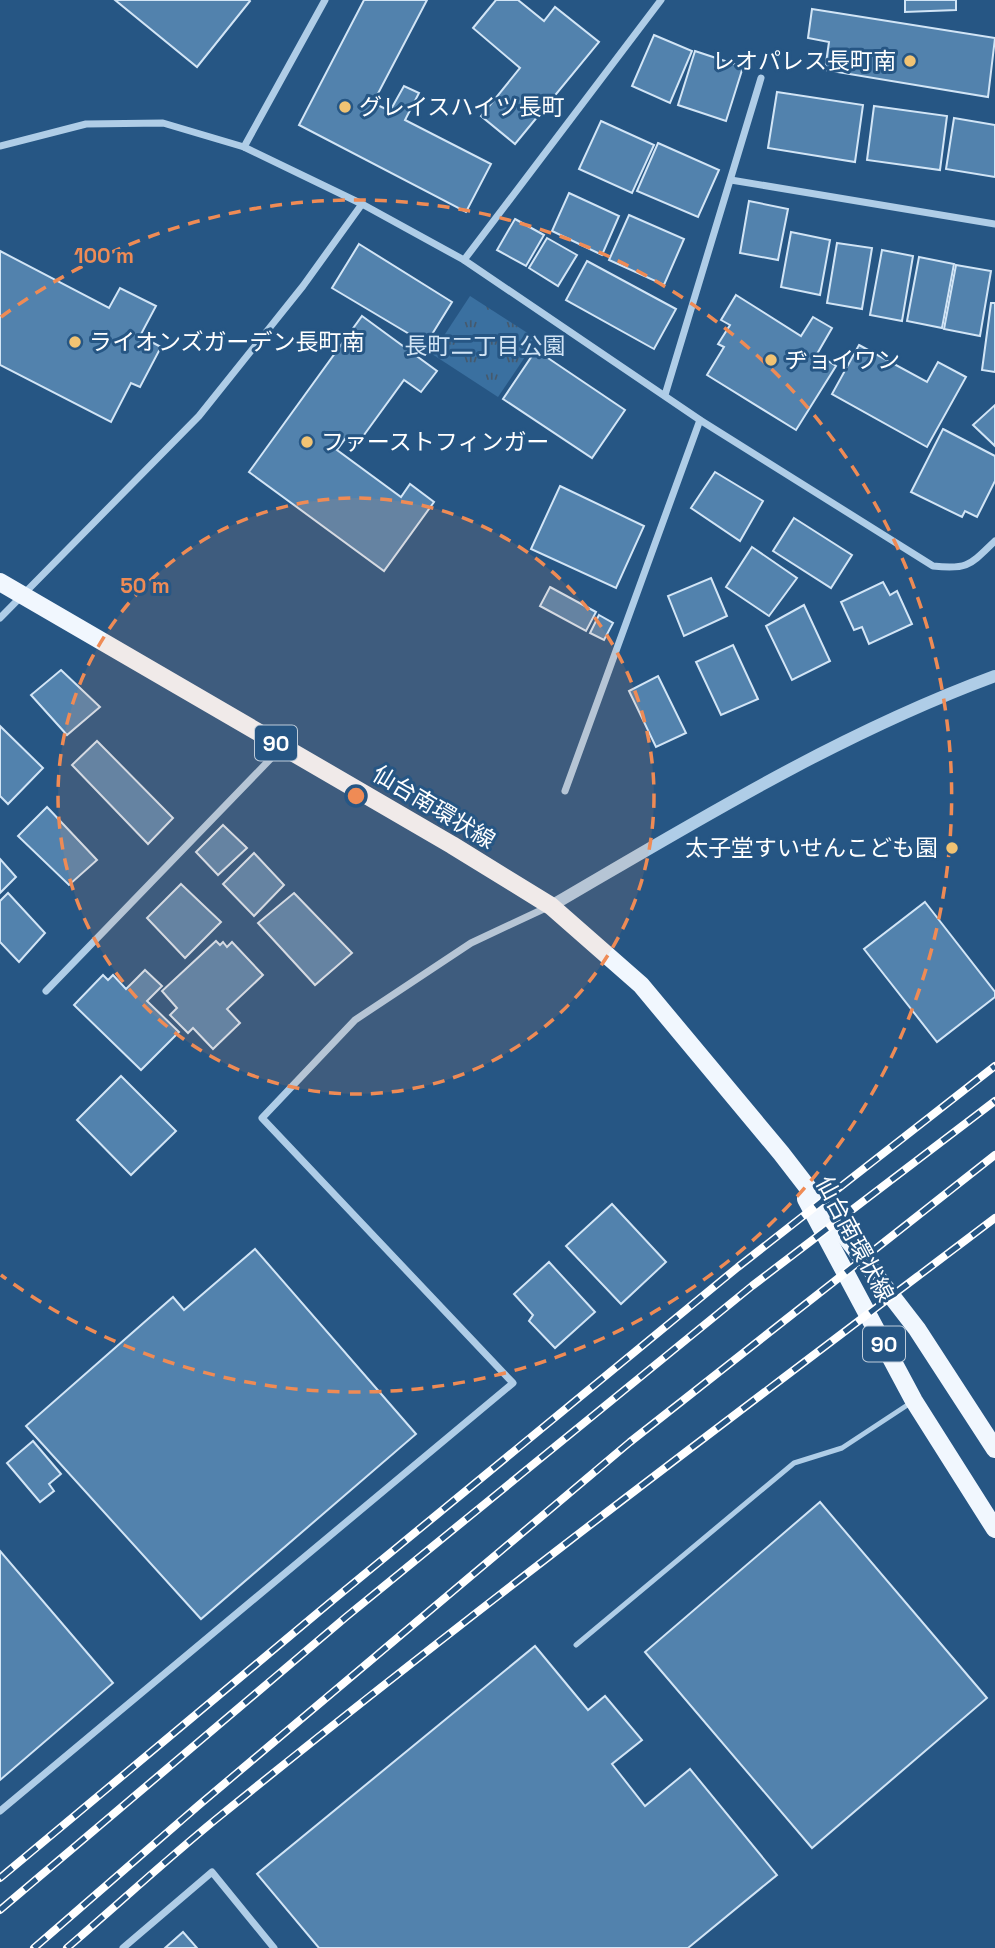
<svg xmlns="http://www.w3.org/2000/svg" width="995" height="1948" font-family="'Space Grotesk','Noto Sans JP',sans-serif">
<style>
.park{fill:url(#park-tufts)}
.building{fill:#5282ad;stroke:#d2e5f6;stroke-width:2}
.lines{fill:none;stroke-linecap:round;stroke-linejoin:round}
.service{stroke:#afcde7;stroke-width:5}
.minor{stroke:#afcde7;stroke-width:7}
.tertiary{stroke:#afcde7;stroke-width:12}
.primary{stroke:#f1f7fe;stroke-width:18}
.rail-casing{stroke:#fff;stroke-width:8}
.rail{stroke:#265684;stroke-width:5;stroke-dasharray:16;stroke-linecap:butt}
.ring{fill:none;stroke:#ef8b55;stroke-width:3.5;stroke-dasharray:12 9}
.poi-dot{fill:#f1c373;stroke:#265684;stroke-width:2.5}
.labels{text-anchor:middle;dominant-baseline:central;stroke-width:6;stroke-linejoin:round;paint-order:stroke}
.shield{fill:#265684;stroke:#beccda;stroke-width:2}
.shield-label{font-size:21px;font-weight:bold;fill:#fff}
.poi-label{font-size:23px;fill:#fff;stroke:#265684;text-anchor:start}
.park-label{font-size:23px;fill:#d2e5f6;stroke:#265684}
.street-label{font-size:23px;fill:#fff;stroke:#265684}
.centre{fill:#ef8b55;stroke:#265684;stroke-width:3.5}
.ring-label{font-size:21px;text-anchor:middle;font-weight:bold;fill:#ef8b55;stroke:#265684;stroke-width:6;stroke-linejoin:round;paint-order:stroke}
</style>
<defs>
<pattern id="park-tufts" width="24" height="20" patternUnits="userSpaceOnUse" patternTransform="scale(1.75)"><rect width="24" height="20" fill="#3a70a0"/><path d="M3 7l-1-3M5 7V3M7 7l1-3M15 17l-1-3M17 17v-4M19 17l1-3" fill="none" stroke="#455a6e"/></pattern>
</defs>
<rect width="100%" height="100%" fill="#265684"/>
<!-- park -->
<polygon class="park" points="470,296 537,339 498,397 432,354"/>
<!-- building -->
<g class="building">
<polygon points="115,0 249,0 250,1 197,67"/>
<polygon points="364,0 427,0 373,103 390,111 404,86 419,93 405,120 491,164 466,212 299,125"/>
<polygon points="496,0 518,0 544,21 555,7 599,42 515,144 481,116 520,68 473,28"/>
<polygon points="905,0 956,0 956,10 905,12"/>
<polygon points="812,9 995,38 988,97 825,70 829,42 808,38"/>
<polygon points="654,35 692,51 670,103 632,86"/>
<polygon points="695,51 743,67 726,121 678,105"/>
<polygon points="777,92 863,105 855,162 768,148"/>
<polygon points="874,106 947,116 940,170 867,160"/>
<polygon points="954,118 995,125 995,177 946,169"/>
<polygon points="601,121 654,145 632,193 579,169"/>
<polygon points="658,143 719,170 698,217 637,191"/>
<polygon points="569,193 619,216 602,255 552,231"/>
<polygon points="749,201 788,209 778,260 740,253"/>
<polygon points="629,215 684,239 664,285 609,260"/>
<polygon points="515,219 544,235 526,266 497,250"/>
<polygon points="791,232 830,240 820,295 781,287"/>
<polygon points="547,238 577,255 558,286 529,268"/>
<polygon points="837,243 872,248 862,309 827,303"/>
<polygon points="359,244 452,302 426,344 332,288"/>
<polygon points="882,250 913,256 902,321 870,315"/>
<polygon points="0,251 109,308 120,288 156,306 140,336 161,347 140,387 131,383 111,422 0,365"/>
<polygon points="919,257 954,264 942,328 907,321"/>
<polygon points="587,261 676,309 654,349 566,300"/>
<polygon points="956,265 991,271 980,336 944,329"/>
<polygon points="736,295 801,336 813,317 832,328 817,354 836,366 796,430 707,375 724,347 718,344 730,325 721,320"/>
<polygon points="991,303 995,303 995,372 982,370"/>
<polygon points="362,316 437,371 421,392 404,380 356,446 345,439 337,450 401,497 410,484 434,502 384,571 249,472"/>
<polygon points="859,345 927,382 938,362 966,377 927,447 832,394"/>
<polygon points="536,350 625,410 592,458 503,399"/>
<polygon points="995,405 995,446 973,425"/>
<polygon points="943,429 995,456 995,481 977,517 965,511 962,517 911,492"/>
<polygon points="715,472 763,501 740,541 691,508"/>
<polygon points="560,486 644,526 616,588 531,549"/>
<polygon points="794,518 852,555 831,588 773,551"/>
<polygon points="752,547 797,578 769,616 726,587"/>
<polygon points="711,578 727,616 684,636 668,596"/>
<polygon points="883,582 890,595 897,591 912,624 869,644 862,627 854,630 841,602"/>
<polygon points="550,587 596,612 586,631 540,606"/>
<polygon points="804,605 830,661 792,680 766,626"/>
<polygon points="599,615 613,623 604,640 590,633"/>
<polygon points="733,645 758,699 721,715 696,662"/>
<polygon points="61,670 100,707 67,735 31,695"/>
<polygon points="658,676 686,733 656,747 629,691"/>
<polygon points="0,726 43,768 8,804 0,796"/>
<polygon points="97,741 173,818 148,844 72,765"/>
<polygon points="47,807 97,860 69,885 18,836"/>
<polygon points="223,825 247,848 218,875 196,852"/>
<polygon points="254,853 284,885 254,916 223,884"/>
<polygon points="0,859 16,877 0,893"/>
<polygon points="181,884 221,922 185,958 147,918"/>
<polygon points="8,893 45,933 19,962 0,942 0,901"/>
<polygon points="294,893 352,953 315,985 258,923"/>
<polygon points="925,902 995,992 995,997 937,1042 864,949"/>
<polygon points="216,941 220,945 223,942 227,947 232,942 263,975 227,1009 240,1023 213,1049 193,1028 188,1033 170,1015 177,1008 162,991"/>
<polygon points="145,970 162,986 147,1001 179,1032 141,1070 74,1005 103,975 108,980 113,975 126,989"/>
<polygon points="121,1076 176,1131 131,1175 77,1120"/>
<polygon points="612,1204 666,1262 621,1304 566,1246"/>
<polygon points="255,1249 416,1434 201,1619 26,1426 173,1297 184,1310"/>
<polygon points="549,1262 595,1312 555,1348 529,1321 533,1315 514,1294"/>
<polygon points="33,1441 61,1474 49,1484 54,1491 40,1502 7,1463"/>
<polygon points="820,1502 987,1698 812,1848 645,1652"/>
<polygon points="0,1551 113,1683 0,1780"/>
<polygon points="535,1646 588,1710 605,1696 642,1740 612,1764 645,1806 690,1769 777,1875 688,1948 319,1948 257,1874"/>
<polygon points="183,1932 197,1948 165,1948"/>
</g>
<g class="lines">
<!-- service -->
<polyline class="service" points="576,1645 794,1463 842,1448 912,1402"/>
<!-- minor -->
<g class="minor">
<path d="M0,146L86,124L163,123L244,147L362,204L464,260L700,420L933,566C968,570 970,565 995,541"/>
<polyline points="244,147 325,0"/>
<polyline points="731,180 995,224"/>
<polyline points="464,260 661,0"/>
<polyline points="665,395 761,78"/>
<polyline points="0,618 199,416 303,286 362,204"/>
<polyline points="565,791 700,420"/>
<polyline points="46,991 282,747"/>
<polyline points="0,1811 513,1383 262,1118 355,1020 471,943 550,906"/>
<polyline points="123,1948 212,1872 274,1948"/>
</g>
<!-- tertiary -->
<path class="tertiary" d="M551,906C695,822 838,734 995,676"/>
<!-- primary -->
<g class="primary">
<polyline points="0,582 452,845 551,906 641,985 781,1153 917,1329 995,1449"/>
<polyline points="806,1199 914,1401 995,1529"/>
</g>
<defs>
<g id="rail">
<polyline points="0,1878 333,1600 738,1267 995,1066"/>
<polyline points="0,1910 346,1617 752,1286 995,1101"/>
<polyline points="34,1948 199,1805 630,1442 995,1155"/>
<path d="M67,1948C117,1905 165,1861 215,1820C470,1613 733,1416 995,1218"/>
</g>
</defs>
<!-- rail casing -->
<use href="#rail" class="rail-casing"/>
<!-- rail -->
<use href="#rail" class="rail"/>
</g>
<!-- distance rings -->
<circle cx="356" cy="796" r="298" fill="#ef8b55" fill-opacity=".12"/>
<g class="ring">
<circle cx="356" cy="796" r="298"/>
<path d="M1 317A596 596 0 1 1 1 1275"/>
</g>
<!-- markers -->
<g class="poi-dot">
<circle cx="910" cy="61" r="7"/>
<circle cx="345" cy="107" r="7"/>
<circle cx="75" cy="342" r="7"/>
<circle cx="771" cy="360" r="7"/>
<circle cx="307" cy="442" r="7"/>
<circle cx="952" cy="848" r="7"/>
</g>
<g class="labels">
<!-- shield labels -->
<g class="shield">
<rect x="255" y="725.5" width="42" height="35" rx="5"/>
<rect x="863" y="1326.5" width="42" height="35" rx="5"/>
</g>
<g class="shield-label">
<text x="276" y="743">90</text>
<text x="884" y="1344">90</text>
</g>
<!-- poi labels -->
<g class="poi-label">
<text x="896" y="61" text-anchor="end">レオパレス長町南</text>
<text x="359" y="107">グレイスハイツ長町</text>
<text x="89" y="342">ライオンズガーデン長町南</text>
<text x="785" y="360">ヂョイワン</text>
<text x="321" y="442">ファーストフィンガー</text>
<text x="938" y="848" text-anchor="end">太子堂すいせんこども園</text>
</g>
<!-- park labels -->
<g class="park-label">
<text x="485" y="346">長町二丁目公園</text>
</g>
<!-- street labels -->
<g class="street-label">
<text transform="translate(434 807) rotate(31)">仙台南環状線</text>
<text transform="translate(855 1239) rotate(62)">仙台南環状線</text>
</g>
</g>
<circle cx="356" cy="796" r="10" class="centre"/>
<g class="ring-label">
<text x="104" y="263">100 m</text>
<text x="145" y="593">50 m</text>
</g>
</svg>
